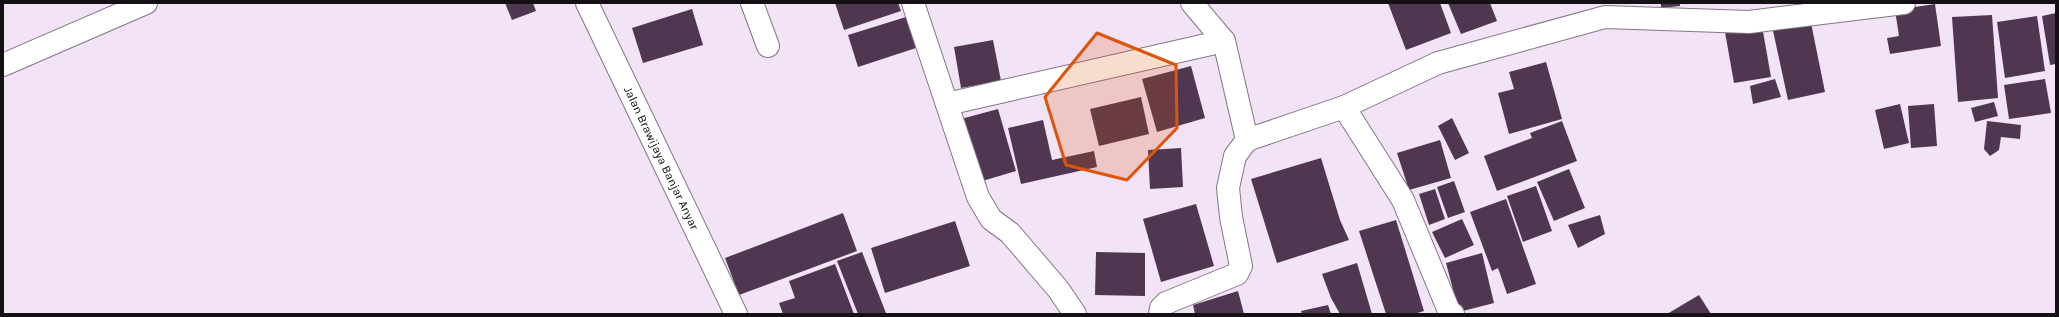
<svg xmlns="http://www.w3.org/2000/svg" width="2059" height="317" font-family="Karla,sans-serif">
<style>
.building{fill:#4f3752}
.lines{fill:none;stroke-linecap:round;stroke-linejoin:round}
.street-casing{stroke:#837586;stroke-width:24}
.secondary-casing{stroke:#837586;stroke-width:24}
.street{stroke:#fff;stroke-width:22}
.secondary{stroke:#fff;stroke-width:22}
.marked{fill:#dd550c;fill-opacity:0.2;stroke:#dd550c;stroke-width:3;stroke-linejoin:round}
.labels{text-anchor:middle;dominant-baseline:central;stroke-width:4;stroke-linejoin:round;paint-order:stroke}
.street-label{font-size:12px;fill:#150f16;stroke:#fcf3fe}
</style>
<rect width="100%" height="100%" fill="#f3e3f6"/>
<!-- building -->
<g class="building">
<polygon points="505,3 533,3 536,11 512,20"/>
<polygon points="835,3 898,3 901,11 844,30"/>
<polygon points="1388,3 1440,3 1451,33 1406,50"/>
<polygon points="1448,3 1490,3 1497,21 1461,34"/>
<polygon points="1661,3 1680,3 1680,6 1661,8"/>
<polygon points="1935,4 1941,46 1890,54 1887,38 1899,36 1895,10"/>
<polygon points="692,9 703,45 643,63 632,28"/>
<polygon points="2056,13 2056,64 2050,65 2042,16"/>
<polygon points="1992,15 1998,98 1958,102 1952,17"/>
<polygon points="2037,16 2045,71 2005,78 1997,22"/>
<polygon points="906,17 916,48 858,67 848,35"/>
<polygon points="1810,18 1825,92 1788,100 1772,26"/>
<polygon points="1762,26 1771,77 1734,83 1725,32"/>
<polygon points="993,40 1001,81 961,88 954,47"/>
<polygon points="1546,62 1562,119 1509,134 1498,93 1514,89 1509,72"/>
<polygon points="1191,66 1205,118 1157,132 1142,79"/>
<polygon points="1775,79 1781,97 1753,104 1750,86"/>
<polygon points="2045,79 2051,113 2009,119 2004,85"/>
<polygon points="1141,97 1149,134 1099,146 1090,109"/>
<polygon points="1994,102 1998,116 1975,122 1971,108"/>
<polygon points="1900,104 1909,143 1884,149 1875,110"/>
<polygon points="1934,104 1937,146 1911,148 1908,106"/>
<polygon points="998,109 1016,171 979,182 961,119"/>
<polygon points="1452,118 1469,153 1455,160 1438,126"/>
<polygon points="1043,120 1052,160 1094,151 1097,167 1021,184 1008,128"/>
<polygon points="1562,121 1577,161 1497,191 1484,156 1532,138 1530,133"/>
<polygon points="1987,121 2021,125 2020,139 2001,137 1999,150 1990,156 1984,149"/>
<polygon points="1440,140 1451,178 1409,190 1397,153"/>
<polygon points="1181,148 1183,187 1150,189 1148,150"/>
<polygon points="1321,158 1340,220 1349,240 1277,263 1251,179"/>
<polygon points="1569,169 1585,208 1554,221 1537,182"/>
<polygon points="1454,181 1465,212 1448,218 1437,187"/>
<polygon points="1536,186 1552,231 1523,242 1507,196"/>
<polygon points="1435,189 1445,219 1429,225 1419,194"/>
<polygon points="1506,199 1536,284 1507,294 1498,268 1492,271 1470,212"/>
<polygon points="1196,204 1214,266 1161,282 1143,219"/>
<polygon points="843,213 857,251 739,295 725,258"/>
<polygon points="1600,215 1605,234 1578,248 1568,225"/>
<polygon points="1462,219 1474,245 1445,258 1432,232"/>
<polygon points="1396,220 1424,311 1414,314 1386,314 1359,231"/>
<polygon points="955,221 970,266 885,293 871,248"/>
<polygon points="862,252 886,313 883,314 858,314 837,261"/>
<polygon points="1096,252 1145,253 1145,296 1095,295"/>
<polygon points="1482,253 1494,303 1459,312 1446,263"/>
<polygon points="1357,263 1372,314 1340,314 1331,298 1322,274"/>
<polygon points="835,264 854,314 783,314 779,303 795,298 789,281"/>
<polygon points="1238,291 1244,314 1195,314 1193,305"/>
<polygon points="1699,295 1711,314 1667,314"/>
<polygon points="1328,305 1331,314 1302,314 1301,311"/>
</g>
<g class="lines">
<defs>
<g id="street">
<polyline points="752,3 768,46"/>
<polyline points="913,3 978,197 991,219 1010,233 1058,289 1075,314"/>
<polyline points="1192,3 1224,41 1247,140"/>
<polyline points="3,65 146,3"/>
<polyline points="947,104 1224,41"/>
<polyline points="1160,314 1161,308 1166,303 1237,274 1241,266 1231,217 1228,188 1235,156 1247,140 1344,107"/>
<polyline points="1453,314 1449,311 1403,200 1344,107 1438,63 1605,17 1749,22 1904,3"/>
</g>
<g id="secondary">
<path id="s1" d="M587,3L736,314"/>
</g>
</defs>
<!-- street casing -->
<use href="#street" class="street-casing"/>
<!-- secondary casing -->
<use href="#secondary" class="secondary-casing"/>
<!-- street -->
<use href="#street" class="street"/>
<!-- secondary -->
<use href="#secondary" class="secondary"/>
</g>
<!-- marked area -->
<path class="marked" d="M1097,33L1176,65L1177,128L1127,180L1066,165L1045,97Z"/>
<g class="labels">
<!-- street labels -->
<g class="street-label">
<text stroke="none"><textPath href="#s1" startOffset="172">Jalan Brawijaya Banjar Anyar</textPath></text>
</g>
</g>
<!-- border -->
<rect width="2059" height="317" fill="none" stroke="#150f16" stroke-width="8"/>
</svg>
